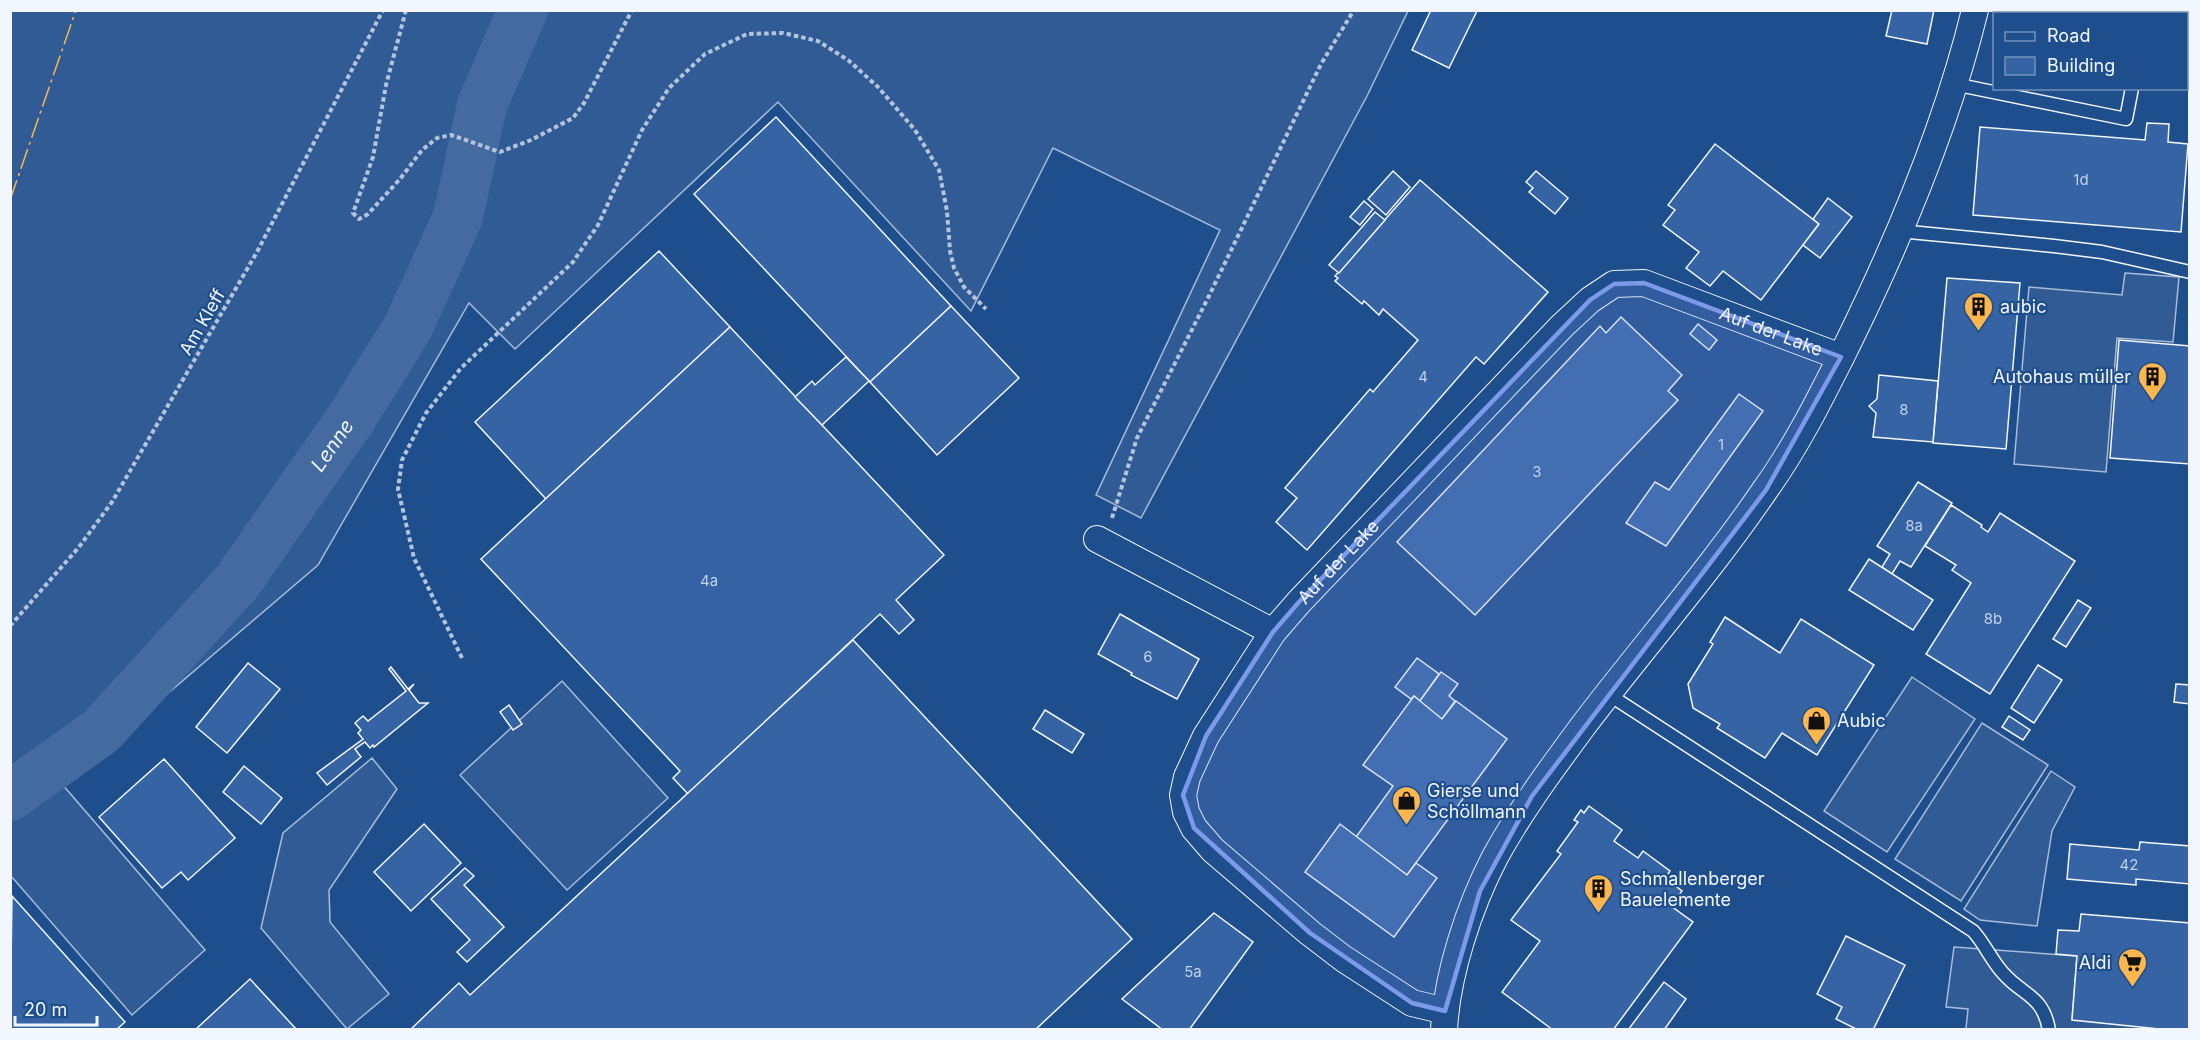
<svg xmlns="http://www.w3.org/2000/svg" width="2200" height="1040" font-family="Inter,sans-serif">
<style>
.built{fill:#305b95;stroke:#a8bbd7;stroke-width:1.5}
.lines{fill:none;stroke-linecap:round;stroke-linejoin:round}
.river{stroke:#446ba0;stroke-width:50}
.building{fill:#3563a3;stroke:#f2f6ff;stroke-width:1.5}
.lane-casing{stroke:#f2f6ff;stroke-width:15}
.street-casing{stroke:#f2f6ff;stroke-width:28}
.path{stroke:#b3c4dc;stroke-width:4;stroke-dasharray:4.5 3;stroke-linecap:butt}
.lane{stroke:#1f4e8c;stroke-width:12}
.street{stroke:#1f4e8c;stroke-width:26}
.power{stroke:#ffb74d;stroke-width:1.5;stroke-dasharray:21 4.5 3 4.5;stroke-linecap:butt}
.marked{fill:#7d9aea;fill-opacity:0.2;stroke:#7d9aea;stroke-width:4.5;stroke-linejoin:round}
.labels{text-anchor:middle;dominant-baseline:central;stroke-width:4.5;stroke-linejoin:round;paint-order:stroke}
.number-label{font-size:15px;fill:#c3d1e8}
.poi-label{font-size:18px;fill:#f2f6ff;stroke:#1f4e8c;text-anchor:start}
.street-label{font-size:18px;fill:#f2f6ff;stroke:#1f4e8c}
.water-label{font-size:20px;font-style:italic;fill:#f2f6ff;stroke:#1f4e8c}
</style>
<rect width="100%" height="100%" fill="#1f4e8c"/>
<!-- built -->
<g class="built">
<polygon points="10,11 11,10 1408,11 1367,96 1141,518 1096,495 1220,230 1053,148 971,311 778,102 515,349 469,303 318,565 62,784 205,950 132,1015 11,876"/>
<polygon points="2125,273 2179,277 2173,342 2117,338 2106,472 2014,464 2029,287 2122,295"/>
<polygon points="1912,677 1975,719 1887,852 1824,811"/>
<polygon points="562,681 668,798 567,890 460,775"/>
<polygon points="1982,723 2048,765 1961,901 1895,859"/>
<polygon points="372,758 397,789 329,890 330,922 389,994 347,1029 261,928 283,833"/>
<polygon points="2051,771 2075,787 2052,831 2037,926 1980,920 1964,909"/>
<polygon points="1954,947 2077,956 2072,1019 2169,1029 1966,1029 1968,1009 1946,1007"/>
</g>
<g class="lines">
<!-- river -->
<path class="river" id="s1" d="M10,796L101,731L237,582L352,417L408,327L458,217L482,105L523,10"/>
</g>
<!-- building -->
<g class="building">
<polygon points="1431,10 1477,11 1449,68 1412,50"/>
<polygon points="1892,10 1934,10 1927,44 1886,36"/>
<polygon points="2022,10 2046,10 2045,14 2021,14"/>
<polygon points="2093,10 2126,10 2135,13 2092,14"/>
<polygon points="776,117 951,306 870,382 694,194"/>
<polygon points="2147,123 2169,124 2168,142 2188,144 2181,232 1973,215 1980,127 2145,140"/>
<polygon points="1715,144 1819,224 1761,300 1723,271 1710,286 1686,268 1699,252 1663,225 1675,210 1668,205"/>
<polygon points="1393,171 1410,187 1386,215 1368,199"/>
<polygon points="1536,171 1568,198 1555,214 1529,192 1533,188 1526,182"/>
<polygon points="1420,180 1548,292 1484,364 1476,357 1307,550 1276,522 1297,498 1285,488 1370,389 1373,392 1418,340 1383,309 1379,315 1364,301 1362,304 1335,281 1338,278 1335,276"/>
<polygon points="1828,198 1852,217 1820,258 1803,245 1819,224 1813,219"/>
<polygon points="1364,201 1373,209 1360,225 1350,217"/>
<polygon points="1375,212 1385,220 1339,273 1329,265"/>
<polygon points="659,251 730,327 546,499 475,422"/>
<polygon points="1947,278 2020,283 2006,449 1933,443"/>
<polygon points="951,306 1019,378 937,455 870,382"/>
<polygon points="1621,317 1682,375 1668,391 1678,400 1475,615 1397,542 1600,326 1606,333"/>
<polygon points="1698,324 1717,340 1709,350 1690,334"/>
<polygon points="730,327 944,555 896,600 914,620 899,634 880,614 688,794 673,778 680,771 481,559"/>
<polygon points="2119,340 2190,346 2190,464 2110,458"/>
<polygon points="846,357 869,381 822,425 795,397 812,381 815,385"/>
<polygon points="1879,375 1938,381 1933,442 1873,437 1876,413 1869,406 1877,399"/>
<polygon points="1739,394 1763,411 1666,546 1626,523 1655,482 1669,490"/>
<polygon points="1918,482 1952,503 1911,567 1900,561 1892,574 1882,567 1890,554 1877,546"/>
<polygon points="1951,505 1982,525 1981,527 1988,532 2000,513 2075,561 1990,694 1926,654 1971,583 1952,570 1956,565 1925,546"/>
<polygon points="1869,559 1933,600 1913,630 1849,590"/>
<polygon points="2078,600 2091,608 2066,647 2053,639"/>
<polygon points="1120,614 1199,659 1177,699 1131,675 1132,673 1098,654"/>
<polygon points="1725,617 1780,653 1801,619 1874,665 1817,755 1782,733 1765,758 1717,728 1720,724 1693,708 1688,684 1713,644 1710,642"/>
<polygon points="853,640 1132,939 1035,1030 410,1030 459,983 470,995"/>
<polygon points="1417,658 1439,674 1420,701 1414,696 1411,699 1395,687"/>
<polygon points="248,663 280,689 227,753 196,727"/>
<polygon points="2038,665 2062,680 2034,723 2011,708"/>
<polygon points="391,667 408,689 414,684 409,690 419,703 428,703 374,747 373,745 370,748 365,742 355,749 361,757 327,785 317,773 363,739 358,733 361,730 355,723 363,716 368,721 406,691 389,669"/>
<polygon points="1441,672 1458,684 1449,696 1455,701 1442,719 1419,702"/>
<polygon points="2176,684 2190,685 2190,704 2174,702"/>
<polygon points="1414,696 1442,719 1456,701 1507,739 1407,875 1356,837 1393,786 1363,765"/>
<polygon points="509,705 522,724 513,730 500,712"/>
<polygon points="1045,710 1084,734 1072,753 1033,729"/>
<polygon points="2009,716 2030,730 2023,740 2002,727"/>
<polygon points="164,759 235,838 188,880 181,872 162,888 99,817"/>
<polygon points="244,766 282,798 261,824 223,792"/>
<polygon points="1589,806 1622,830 1614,841 1638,858 1643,851 1670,871 1665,878 1682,891 1671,906 1693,922 1613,1030 1553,1030 1502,992 1540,941 1511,920 1561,854 1557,851 1578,822 1574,820 1581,810 1584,813"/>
<polygon points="424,824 461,863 411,911 374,872"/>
<polygon points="1340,824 1407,875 1416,863 1437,878 1394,937 1305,872"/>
<polygon points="2140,842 2190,846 2190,884 2136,879 2136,885 2067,879 2070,844 2139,850"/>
<polygon points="465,868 474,876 464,885 504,927 467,962 457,952 470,940 431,899"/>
<polygon points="12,896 125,1022 116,1030 10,1030"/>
<polygon points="1214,913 1253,942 1189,1030 1163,1030 1122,999"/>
<polygon points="2081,914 2190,923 2190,1030 2169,1030 2072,1020 2077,956 2056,954 2058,930 2079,931"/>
<polygon points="1846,936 1905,965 1873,1030 1858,1030 1836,1019 1842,1007 1817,994"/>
<polygon points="250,979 297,1030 195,1030"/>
<polygon points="1664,982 1686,999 1664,1030 1628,1030"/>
</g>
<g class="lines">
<defs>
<g id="lane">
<polyline points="2186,22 2190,23"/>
<polyline points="1954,84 2126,119 2132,88"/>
<polyline points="1899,231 2054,246 2102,252 2190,272"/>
<path d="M1608,694L1973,931C1985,944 1991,960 2003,973C2023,996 2043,995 2049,1030"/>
</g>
<g id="street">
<polyline points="1097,539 1273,632"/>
<path id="s2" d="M1445,1011L1412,1003L1344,959L1310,933L1213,850L1194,828L1186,812L1183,795L1187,777L1206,736L1273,632L1299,602L1562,326L1590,300L1614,284L1644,283L1841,357"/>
<path d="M1444,1030C1447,974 1469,907 1495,857C1520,811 1552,768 1583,726C1643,647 1709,572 1765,490C1798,444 1823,393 1848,343C1900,237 1947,125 1975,10"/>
</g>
</defs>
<!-- lane casing -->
<use href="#lane" class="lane-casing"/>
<!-- street casing -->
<use href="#street" class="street-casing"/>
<!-- path -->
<g class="path">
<polyline points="406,10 386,85 373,157 353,213 359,219 368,214 400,179 422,150 437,138 451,135 500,152 531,140 573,118 584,103 632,10"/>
<polyline points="1112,518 1137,438 1209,296 1321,64 1354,10"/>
<polyline points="10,626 79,547 112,502 257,252 383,10"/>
<polyline points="462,658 414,558 398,489 402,460 426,413 461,368 573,262 598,225 642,130 669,88 705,54 747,34 783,33 818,41 848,60 878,87 915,130 939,170 947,211 950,251 954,268 964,287 986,309"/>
</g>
<!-- lane -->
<use href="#lane" class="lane"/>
<!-- street -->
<use href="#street" class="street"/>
<!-- power -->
<polyline class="power" points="10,200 76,10"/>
</g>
<!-- marked area -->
<path class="marked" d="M1644,283L1841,357L1766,490L1532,796L1480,891L1445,1011L1412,1003L1310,933L1194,828L1183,795L1206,736L1273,632L1299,602L1590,300L1614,284Z"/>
<!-- icons -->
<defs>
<symbol id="building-pin" viewBox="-11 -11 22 30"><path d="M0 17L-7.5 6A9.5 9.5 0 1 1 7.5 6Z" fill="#ffb74d" stroke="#1f4e8c"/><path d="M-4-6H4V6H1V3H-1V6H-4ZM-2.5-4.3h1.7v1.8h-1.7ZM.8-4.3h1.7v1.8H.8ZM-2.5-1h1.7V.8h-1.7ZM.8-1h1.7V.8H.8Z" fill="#111"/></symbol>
<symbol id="shop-pin" viewBox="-11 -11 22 30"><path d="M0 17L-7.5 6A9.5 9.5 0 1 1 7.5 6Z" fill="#ffb74d" stroke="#1f4e8c"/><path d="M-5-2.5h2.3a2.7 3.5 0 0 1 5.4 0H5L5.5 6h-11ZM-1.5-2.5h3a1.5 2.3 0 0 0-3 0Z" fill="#111"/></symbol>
<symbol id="supermarket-pin" viewBox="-11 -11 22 30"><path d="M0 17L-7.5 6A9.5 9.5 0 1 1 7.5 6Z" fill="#ffb74d" stroke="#1f4e8c"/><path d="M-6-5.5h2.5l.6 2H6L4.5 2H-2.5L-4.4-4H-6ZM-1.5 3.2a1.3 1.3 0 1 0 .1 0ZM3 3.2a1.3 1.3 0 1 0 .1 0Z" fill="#111"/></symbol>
</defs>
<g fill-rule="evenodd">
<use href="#building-pin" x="1962" y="290" width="33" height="45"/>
<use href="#building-pin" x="2136" y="360" width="33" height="45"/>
<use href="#shop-pin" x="1800" y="704" width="33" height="45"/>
<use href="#shop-pin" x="1390" y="784" width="33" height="45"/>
<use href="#building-pin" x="1582" y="872" width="33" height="45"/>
<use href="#supermarket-pin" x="2116" y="946" width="33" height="45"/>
</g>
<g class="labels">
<!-- number labels -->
<g class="number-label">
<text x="2081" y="179">1d</text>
<text x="1423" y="376">4</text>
<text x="1904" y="409">8</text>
<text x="1721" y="444">1</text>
<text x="1537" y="471">3</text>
<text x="1914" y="525">8a</text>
<text x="709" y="580">4a</text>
<text x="1993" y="618">8b</text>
<text x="1148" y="656">6</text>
<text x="2129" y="864">42</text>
<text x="1193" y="971">5a</text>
</g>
<!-- poi labels -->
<g class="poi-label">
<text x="2000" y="306">aubic</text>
<text x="2131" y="376" text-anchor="end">Autohaus müller</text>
<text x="1837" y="720">Aubic</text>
<text x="1427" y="790">Gierse und<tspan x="1427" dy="21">Schöllmann</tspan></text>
<text x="1620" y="878">Schmallenberger<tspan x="1620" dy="21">Bauelemente</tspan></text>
<text x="2111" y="962" text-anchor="end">Aldi</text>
</g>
<!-- street labels -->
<g class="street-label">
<text transform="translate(202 322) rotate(-60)">Am Kleff</text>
<text stroke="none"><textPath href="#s2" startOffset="1191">Auf der Lake</textPath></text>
<text stroke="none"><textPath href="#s2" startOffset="633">Auf der Lake</textPath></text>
</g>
<!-- water labels -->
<g class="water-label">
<text stroke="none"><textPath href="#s1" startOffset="480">Lenne</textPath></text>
</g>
</g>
<!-- border -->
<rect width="2200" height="1040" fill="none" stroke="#f2f6ff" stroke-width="24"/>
<!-- legend -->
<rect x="1993" y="12" width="195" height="78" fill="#1f4e8c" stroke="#7391ba" stroke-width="1.5"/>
<rect x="2005" y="32" width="30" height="9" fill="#1f4e8c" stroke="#7391ba" stroke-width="1.5"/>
<text x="2047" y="42" font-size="18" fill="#f2f6ff">Road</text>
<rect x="2005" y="57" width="30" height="18" fill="#3563a3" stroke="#7391ba" stroke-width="1.5"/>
<text x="2047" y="72" font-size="18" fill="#f2f6ff">Building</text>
<!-- scale -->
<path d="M15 1016v9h82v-9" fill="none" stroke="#f2f6ff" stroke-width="3"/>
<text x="24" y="1016" font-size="18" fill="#f2f6ff" stroke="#1f4e8c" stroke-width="4.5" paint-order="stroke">20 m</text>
</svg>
